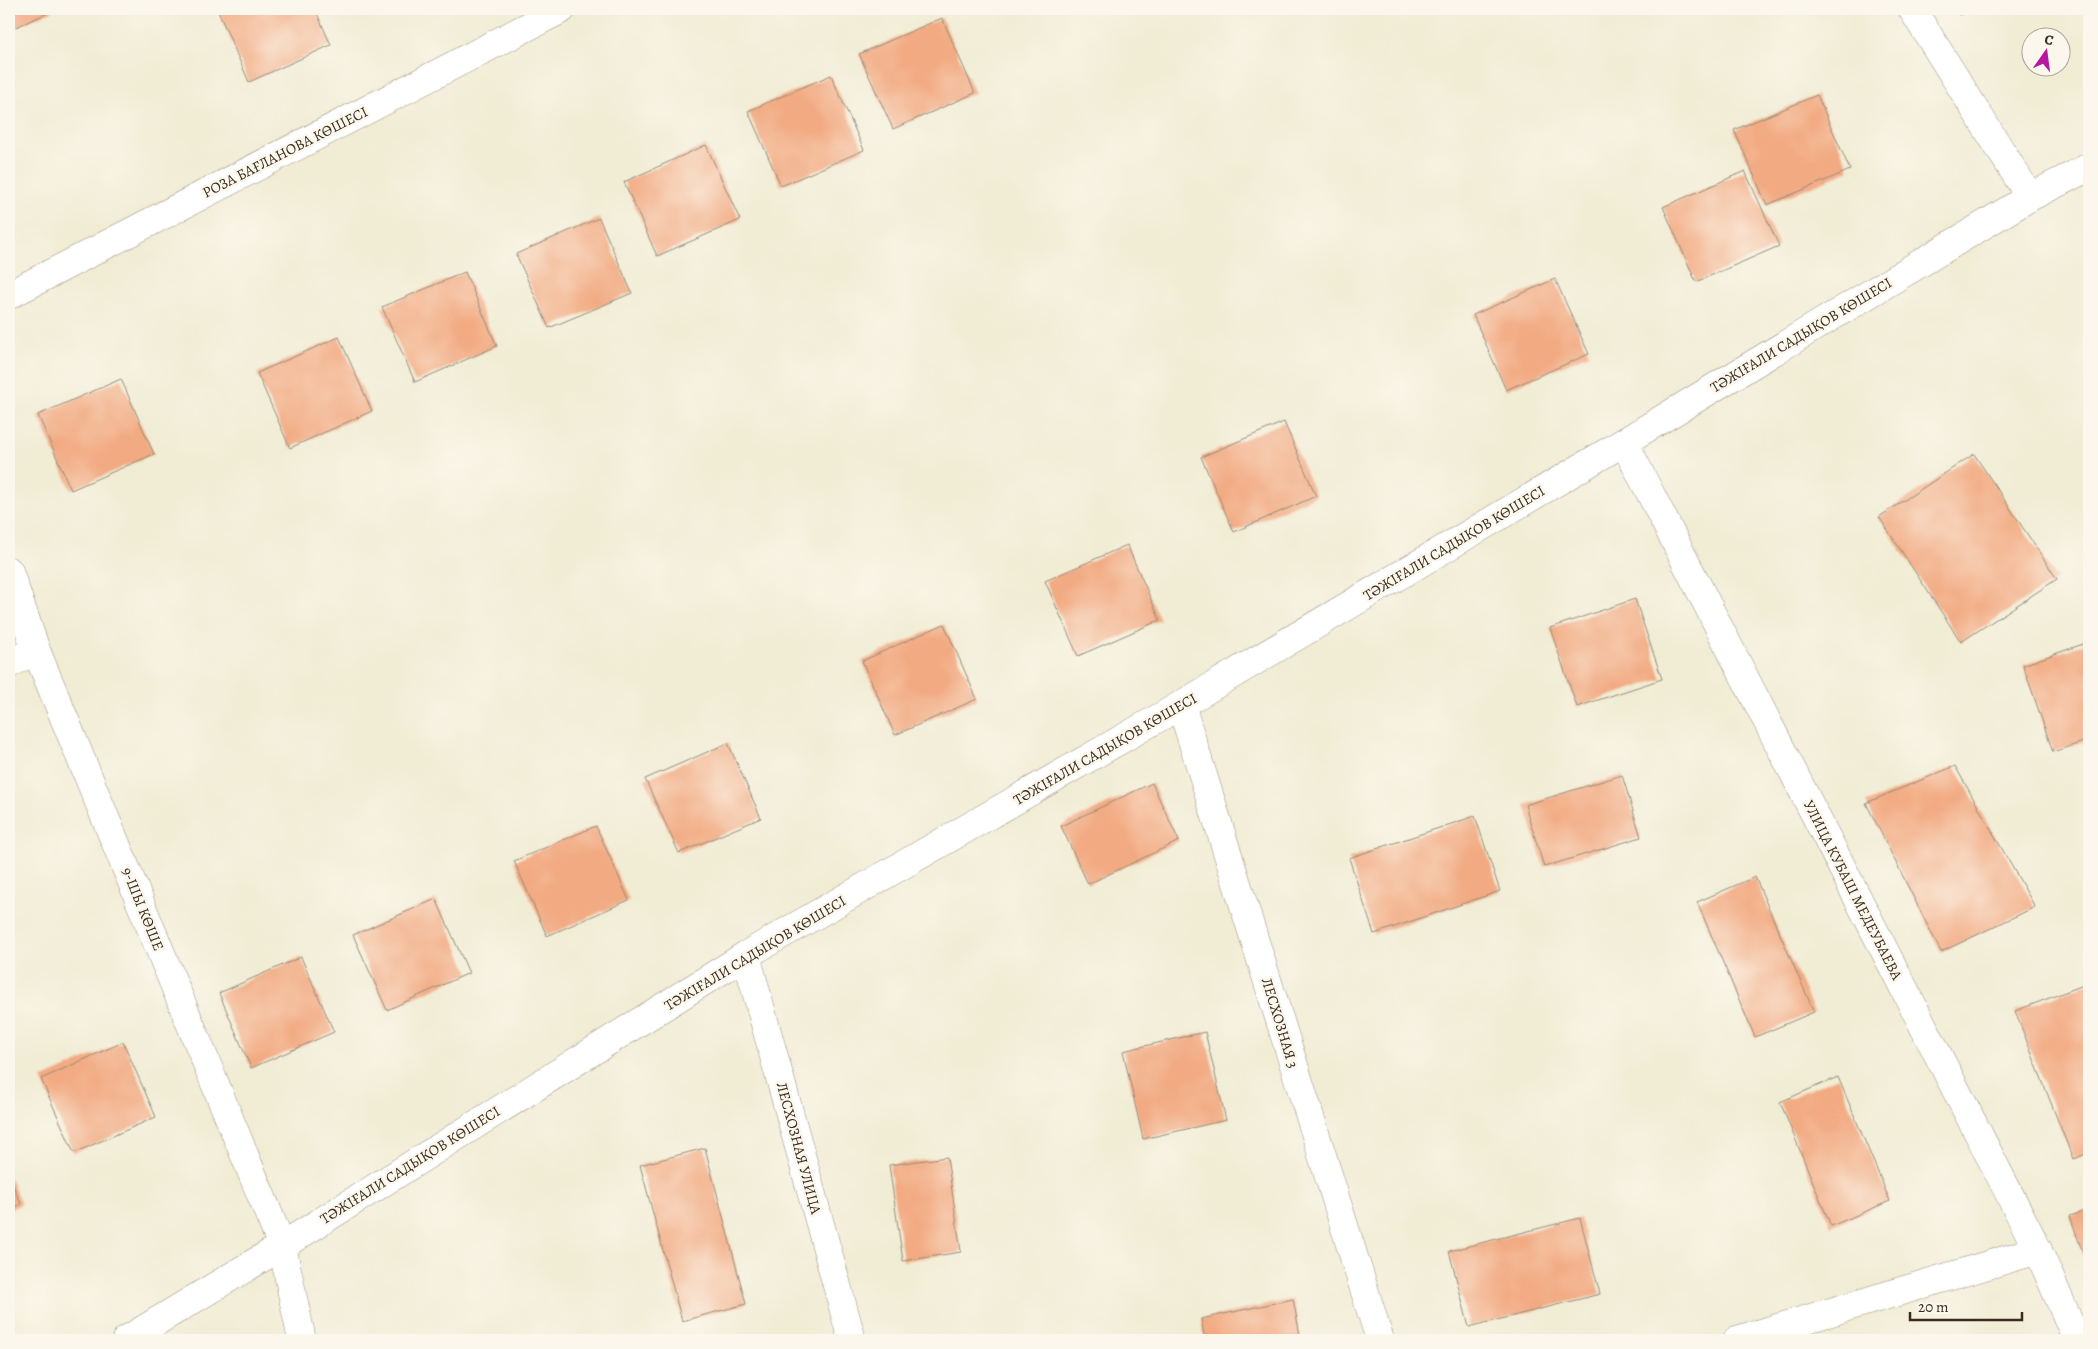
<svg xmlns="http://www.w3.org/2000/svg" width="2098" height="1349" font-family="Alegreya,serif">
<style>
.building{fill:#f2aa82}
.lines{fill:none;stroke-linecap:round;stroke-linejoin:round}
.minor-casing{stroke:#968b79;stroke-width:29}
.tertiary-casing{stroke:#968b79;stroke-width:29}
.minor{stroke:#fff;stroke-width:28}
.tertiary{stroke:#fff;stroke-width:28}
.labels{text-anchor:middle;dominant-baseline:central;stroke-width:5;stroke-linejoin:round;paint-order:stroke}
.street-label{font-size:15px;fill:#3b2a1e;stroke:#fbf7ec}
</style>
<rect width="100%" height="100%" fill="#fbf7ec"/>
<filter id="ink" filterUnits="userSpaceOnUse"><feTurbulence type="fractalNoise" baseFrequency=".02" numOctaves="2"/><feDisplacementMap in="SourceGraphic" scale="10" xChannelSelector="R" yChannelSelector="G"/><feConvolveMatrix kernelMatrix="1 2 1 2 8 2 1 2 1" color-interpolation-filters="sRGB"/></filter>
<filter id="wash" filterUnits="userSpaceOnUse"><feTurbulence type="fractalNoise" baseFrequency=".0096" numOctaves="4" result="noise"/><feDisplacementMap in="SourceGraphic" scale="20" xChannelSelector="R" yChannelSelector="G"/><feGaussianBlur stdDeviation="1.12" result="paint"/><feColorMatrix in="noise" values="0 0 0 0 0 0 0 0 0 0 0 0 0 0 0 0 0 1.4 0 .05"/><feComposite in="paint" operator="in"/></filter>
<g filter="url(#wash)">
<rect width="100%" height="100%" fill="#f1ecd4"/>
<g id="blocks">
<!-- building -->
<g class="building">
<polygon points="9,9 57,9 9,30"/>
<polygon points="217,9 315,9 331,45 249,82"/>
<polygon points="1957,9 1974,9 1959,15"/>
<polygon points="942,18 975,93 893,129 859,54"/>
<polygon points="831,75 864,150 781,186 748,111"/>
<polygon points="1817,95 1850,170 1767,205 1734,130"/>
<polygon points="706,145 740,220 657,256 624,182"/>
<polygon points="1745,171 1779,246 1696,282 1663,207"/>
<polygon points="599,218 632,293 549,328 516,254"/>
<polygon points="465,272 497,346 415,382 382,307"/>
<polygon points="1555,279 1589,354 1506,390 1473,315"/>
<polygon points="339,337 372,411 290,448 257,373"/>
<polygon points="121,379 154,454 71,490 38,415"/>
<polygon points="1284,422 1316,496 1234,532 1201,457"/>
<polygon points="1974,454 2057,579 1961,642 1879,517"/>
<polygon points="1127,545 1160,620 1078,656 1045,581"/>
<polygon points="1635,599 1662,679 1577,707 1550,628"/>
<polygon points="944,624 977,699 895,735 862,661"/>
<polygon points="2089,642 2089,740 2053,752 2023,665"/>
<polygon points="728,743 761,818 679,853 645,779"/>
<polygon points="1955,766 2035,907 1941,952 1866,803"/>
<polygon points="1622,775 1641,837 1544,867 1525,805"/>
<polygon points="1152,783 1179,841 1088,884 1061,826"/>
<polygon points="1475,816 1500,891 1374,934 1349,858"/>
<polygon points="596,826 629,900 547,936 514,861"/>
<polygon points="1755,877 1814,1012 1755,1037 1697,902"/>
<polygon points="436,899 469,973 387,1010 353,935"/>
<polygon points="301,957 334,1032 251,1068 219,993"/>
<polygon points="2089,983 2089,1153 2073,1159 2015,1011"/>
<polygon points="1205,1032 1226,1120 1143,1139 1123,1051"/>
<polygon points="123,1042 156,1117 74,1153 41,1079"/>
<polygon points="1838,1077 1890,1201 1831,1226 1780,1102"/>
<polygon points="705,1148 746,1304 682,1321 640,1165"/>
<polygon points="947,1157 961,1252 903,1261 889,1165"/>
<polygon points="9,1176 21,1204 9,1210"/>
<polygon points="2089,1210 2089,1260 2086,1262 2070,1216"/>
<polygon points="1580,1218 1600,1294 1469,1327 1449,1251"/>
<polygon points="1293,1299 1301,1340 1205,1340 1201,1319"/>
</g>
</g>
</g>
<g filter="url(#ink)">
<use href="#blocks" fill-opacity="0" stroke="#968b79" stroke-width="1"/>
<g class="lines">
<defs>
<g id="minor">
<polyline points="1912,9 2030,197"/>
<polyline points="9,295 562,9"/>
<polyline points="1624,442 2038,1250 2077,1340"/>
<polyline points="9,571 36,650 282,1246 302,1340"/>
<polyline points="9,664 36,650"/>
<polyline points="1181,705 1380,1340"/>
<polyline points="746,955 852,1340"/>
<polyline points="1737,1340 2038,1250"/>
</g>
<polyline id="tertiary" points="126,1340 282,1246 746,955 1181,705 1624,442 2030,197 2089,167"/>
</defs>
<!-- minor casing -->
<use href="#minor" class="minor-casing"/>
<!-- tertiary casing -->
<use href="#tertiary" class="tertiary-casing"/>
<!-- minor -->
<use href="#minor" class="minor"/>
<!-- tertiary -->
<use href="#tertiary" class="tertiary"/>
</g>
</g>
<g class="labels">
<!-- street labels -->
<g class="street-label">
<text transform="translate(285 152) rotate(-27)">РОЗА БАҒЛАНОВА КӨШЕСI</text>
<text transform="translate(1801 335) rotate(-31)">ТӘЖІҒАЛИ САДЫҚОВ КӨШЕСІ</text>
<text transform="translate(1454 543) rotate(-31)">ТӘЖІҒАЛИ САДЫҚОВ КӨШЕСІ</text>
<text transform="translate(1105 749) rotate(-30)">ТӘЖІҒАЛИ САДЫҚОВ КӨШЕСІ</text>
<text transform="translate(1853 890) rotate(63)">УЛИЦА КУБАШ МЕДЕУБАЕВА</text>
<text transform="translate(143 909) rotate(68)">9-ШЫ КӨШЕ</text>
<text transform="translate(755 953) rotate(-31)">ТӘЖІҒАЛИ САДЫҚОВ КӨШЕСІ</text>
<text transform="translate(1280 1023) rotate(73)">ЛЕСХОЗНАЯ 3</text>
<text transform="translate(799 1148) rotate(75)">ЛЕСХОЗНАЯ УЛИЦА</text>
<text transform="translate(410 1165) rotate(-32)">ТӘЖІҒАЛИ САДЫҚОВ КӨШЕСІ</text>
</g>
</g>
<!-- margin -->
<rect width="2098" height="1349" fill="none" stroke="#fbf7ec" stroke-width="30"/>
<!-- north arrow -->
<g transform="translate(2046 52) rotate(14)"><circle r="24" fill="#fbf7ec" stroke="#aea59a"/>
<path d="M0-4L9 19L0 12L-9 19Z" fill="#b5179e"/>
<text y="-8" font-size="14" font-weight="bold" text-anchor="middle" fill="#3b2a1e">С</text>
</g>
<!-- scale -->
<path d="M1910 1312v8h112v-8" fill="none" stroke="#3b2a1e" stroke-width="2.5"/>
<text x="1918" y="1312" font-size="15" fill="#3b2a1e" stroke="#fbf7ec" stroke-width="4" paint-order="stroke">20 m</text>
</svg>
